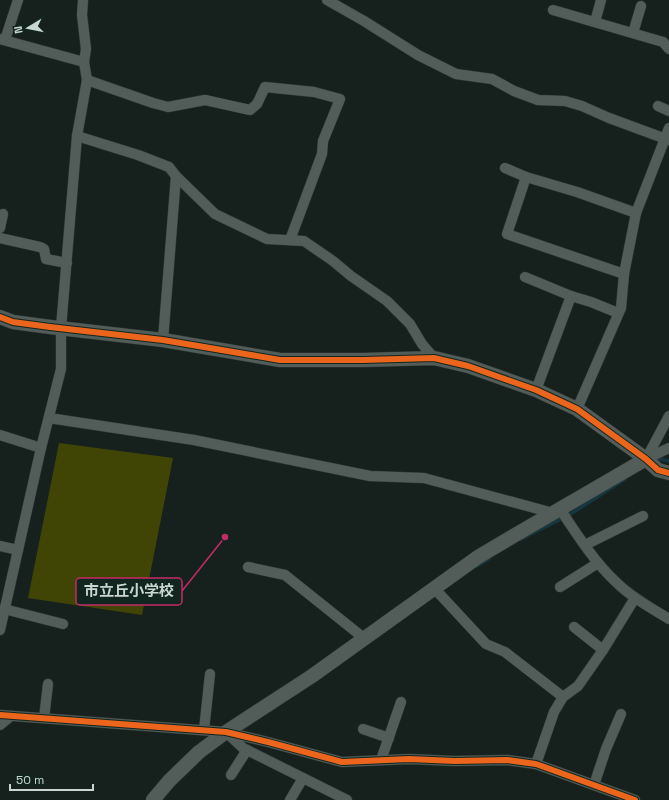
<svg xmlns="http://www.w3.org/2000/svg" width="669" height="800" font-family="'Space Grotesk','Noto Sans JP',sans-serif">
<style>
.green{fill:#404506}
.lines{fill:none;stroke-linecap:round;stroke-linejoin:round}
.stream{stroke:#153740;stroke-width:3.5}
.street-casing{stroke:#333b37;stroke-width:11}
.secondary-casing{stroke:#333b37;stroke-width:15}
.street{stroke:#525c58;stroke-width:10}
.secondary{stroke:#525c58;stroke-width:14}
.cycleway-casing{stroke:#11261e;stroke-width:8}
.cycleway{stroke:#eb651d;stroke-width:6}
.leader{fill:none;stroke:#c32b67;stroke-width:1.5}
.callout-dot{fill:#c32b67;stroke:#11261e;stroke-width:1.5}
.callout{fill:#11261e;stroke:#c32b67;stroke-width:1.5}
.callout-label{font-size:15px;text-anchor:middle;font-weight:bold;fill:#cad6d1}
</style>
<rect width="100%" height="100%" fill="#16211d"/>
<!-- green -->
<polygon class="green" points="59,443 173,458 142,615 28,598"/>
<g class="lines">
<!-- stream -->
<g class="stream">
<polyline points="654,462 660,459 669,461"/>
<polyline points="521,539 569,515 625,479"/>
<polyline points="477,566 490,558"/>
</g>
<defs>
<g id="street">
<polyline points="327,0 364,21 418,55 456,74 492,79 514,91 538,100 565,101 582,106 609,118 669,140"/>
<polyline points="553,10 663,42 669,49"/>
<polyline points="595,22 601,0"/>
<polyline points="633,33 641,6"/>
<polyline points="0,39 84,62"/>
<polyline points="5,40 18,0"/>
<polyline points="87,80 153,103 168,107 205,100 250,110 257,104 265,87 314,92 340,99 323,141 322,154 290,240"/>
<polyline points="658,106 669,111"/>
<polyline points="77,136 138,155 169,167 176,176 215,214 267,239 304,241 333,261 351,276 387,301 410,324 422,344 434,358"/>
<polyline points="505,168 526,177 577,192 636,213"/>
<polyline points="526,177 507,234 624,274"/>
<polyline points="0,228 3,214"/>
<polyline points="0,238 40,247 44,249 46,259 67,263"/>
<polyline points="525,277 571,296 591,302 618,313"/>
<polyline points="163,340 176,176"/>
<polyline points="536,390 571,296"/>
<polyline points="577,409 621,308 624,274 636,213 669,128"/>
<polyline points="49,418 194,440 370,476 424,478 553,513"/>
<polyline points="0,435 41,448"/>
<polyline points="646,459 669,416"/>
<polyline points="646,459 669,448"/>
<path d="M560,509C576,533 595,563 616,582C631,597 651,608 669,619"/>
<polyline points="585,545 643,516"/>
<polyline points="0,546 18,550"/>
<polyline points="248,567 285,575 365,639"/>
<polyline points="560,587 598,563"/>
<polyline points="434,588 486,644 505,652 563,697"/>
<polyline points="4,609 63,624"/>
<polyline points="574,627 603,650"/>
<polyline points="0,630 41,448 61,369 61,328 77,136 87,80 84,62 86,49 82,15 83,0"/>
<polyline points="0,715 226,732 268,742 342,762 409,759 455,761 507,760 536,764 635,800"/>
<polyline points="44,718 48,684"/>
<polyline points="0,725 11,716"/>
<polyline points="363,729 389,738"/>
<polyline points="204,730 210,674"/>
<polyline points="226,732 243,748 347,800"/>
<polyline points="381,760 401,702"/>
<polyline points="536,764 554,712 563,697 578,686 603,650 635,598"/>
<polyline points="231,775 247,750"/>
<polyline points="594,785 606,749 621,714"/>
<polyline points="290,800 303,778"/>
</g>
<g id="secondary">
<polyline points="0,317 13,322 50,327 163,340 280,360 363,360 434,358 468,366 536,390 577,409 646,459 658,470 669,473"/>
<polyline points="153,800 169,781 199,752 226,732 312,676 478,557 510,538 646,459"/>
</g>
</defs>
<!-- street casing -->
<use href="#street" class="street-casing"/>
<!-- secondary casing -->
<use href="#secondary" class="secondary-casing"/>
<!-- street -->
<use href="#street" class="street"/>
<!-- secondary -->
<use href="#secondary" class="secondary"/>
<defs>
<g id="cycleway">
<polyline points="0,317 13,322 50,327 163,340 280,360 363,360 434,358 468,366 536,390 577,409 646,459 658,470 669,473"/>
<polyline points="0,715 226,732 268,742 342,762 409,759 455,761 507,760 536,764 635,800"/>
</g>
</defs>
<!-- cycleway casing -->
<use href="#cycleway" class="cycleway-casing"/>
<!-- cycleway -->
<use href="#cycleway" class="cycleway"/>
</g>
<!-- callouts -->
<path class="leader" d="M225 537L182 591"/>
<circle class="callout-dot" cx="225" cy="537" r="4"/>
<rect class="callout" x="76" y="578" width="106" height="27" rx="4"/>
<g class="callout-label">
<text x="129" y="596">市立丘小学校</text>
</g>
<!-- north arrow -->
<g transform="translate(28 28) rotate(260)" stroke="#11261e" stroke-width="3" paint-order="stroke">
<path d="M0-3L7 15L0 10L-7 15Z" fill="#cad6d1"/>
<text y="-6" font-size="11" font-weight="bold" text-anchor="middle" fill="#cad6d1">N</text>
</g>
<!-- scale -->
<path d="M10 784v6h83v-6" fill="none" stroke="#cad6d1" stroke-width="2"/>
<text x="16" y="784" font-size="12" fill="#cad6d1" stroke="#11261e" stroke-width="3" paint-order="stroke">50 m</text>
</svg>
